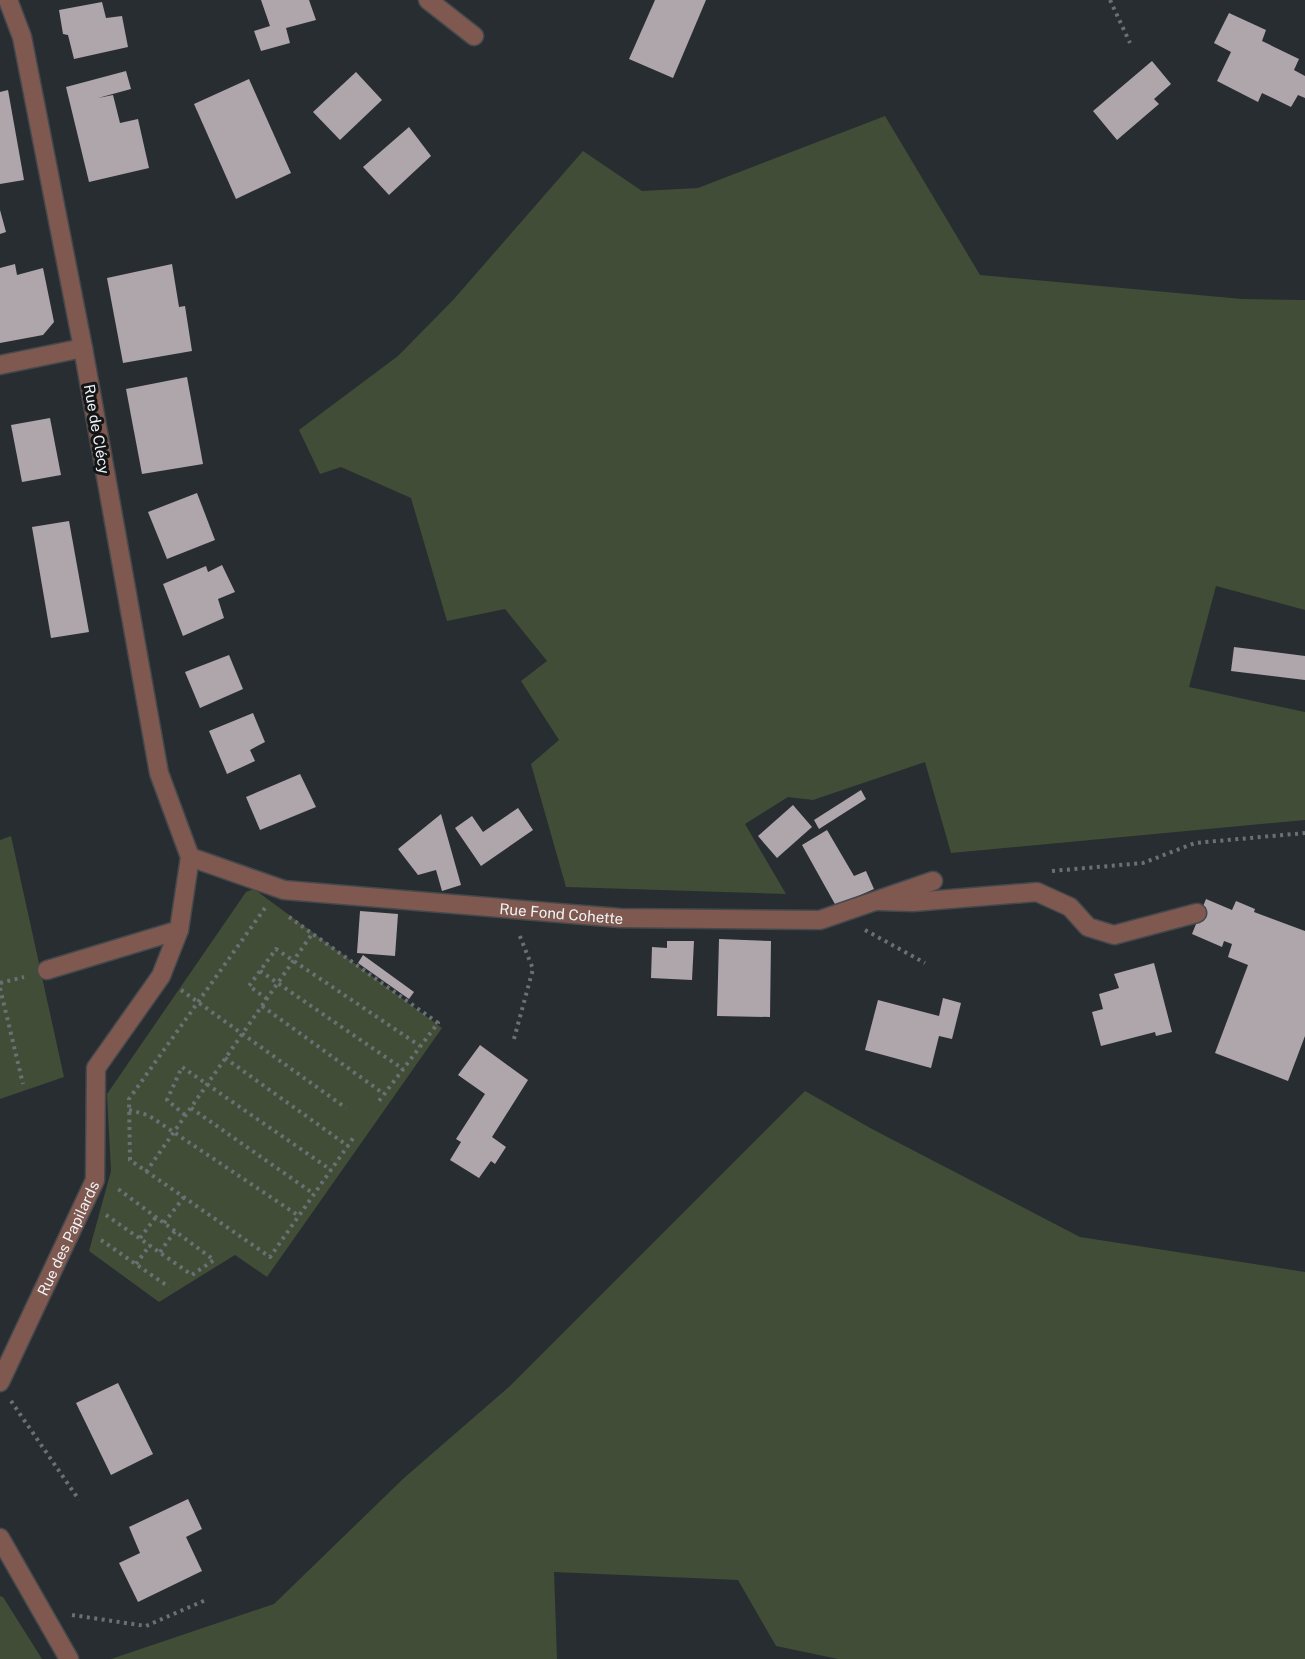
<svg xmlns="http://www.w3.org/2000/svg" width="1305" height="1659" font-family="'Public Sans',sans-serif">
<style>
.green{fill:#414d36}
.building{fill:#aea6ab}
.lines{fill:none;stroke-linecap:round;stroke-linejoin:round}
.lane-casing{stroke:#44494d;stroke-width:21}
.street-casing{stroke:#44494d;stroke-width:21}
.path{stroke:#6b7074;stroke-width:4;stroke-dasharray:3 4.5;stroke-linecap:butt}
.lane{stroke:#7f584f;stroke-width:18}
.street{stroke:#7f584f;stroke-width:18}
.labels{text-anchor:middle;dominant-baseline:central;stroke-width:6;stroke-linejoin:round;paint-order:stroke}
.street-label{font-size:15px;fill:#eff3f6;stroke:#131517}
</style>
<rect width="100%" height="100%" fill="#282d32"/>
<!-- green -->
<g class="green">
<polygon points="885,116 980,275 1242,299 1305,300 1305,610 1216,586 1189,687 1305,712 1305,820 951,853 925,762 813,800 788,797 745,824 786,894 566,887 531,764 559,740 521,681 547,661 505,609 447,621 411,498 341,467 320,474 299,430 398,356 454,299 583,151 642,191 698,188"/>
<polygon points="11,836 64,1077 0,1099 0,840"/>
<polygon points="254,889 442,1028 267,1277 235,1255 159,1302 89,1251 111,1171 107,1094 246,892"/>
<polygon points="805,1091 872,1129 1080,1237 1305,1272 1305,1659 838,1659 776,1646 738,1580 554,1572 557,1659 111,1659 274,1604 404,1478 510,1386"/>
<polygon points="0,1596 3,1597 42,1659 0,1659"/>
</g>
<!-- building -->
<g class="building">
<polygon points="261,0 309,0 316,20 286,28 290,43 261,51 254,31 270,26"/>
<polygon points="655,0 706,0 673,78 629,59"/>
<polygon points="102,2 106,18 122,16 128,47 74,59 68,35 63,34 59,10"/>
<polygon points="1229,13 1266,30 1262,41 1299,59 1294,70 1305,76 1305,98 1298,95 1291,107 1262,93 1258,102 1217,81 1231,52 1214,43"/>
<polygon points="1152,61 1171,84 1154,99 1159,104 1117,140 1093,111"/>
<polygon points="126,71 131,89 98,98 113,95 120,123 138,119 149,168 89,182 66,87"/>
<polygon points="356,72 382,100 340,140 313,112"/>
<polygon points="249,79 291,173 236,199 194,104"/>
<polygon points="8,90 24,180 0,184 0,92"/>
<polygon points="409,127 431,156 389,195 363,167"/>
<polygon points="0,210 6,232 0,234"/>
<polygon points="15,264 17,275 43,268 54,322 43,335 0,343 0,268"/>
<polygon points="172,264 179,307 185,306 192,351 123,363 107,278"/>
<polygon points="187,377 203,464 142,474 126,389"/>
<polygon points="50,418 61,475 22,482 11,425"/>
<polygon points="197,493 215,540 167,559 148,512"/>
<polygon points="69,521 89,632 51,638 32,527"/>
<polygon points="222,565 235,592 218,599 224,618 183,636 163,584 206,566 208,572"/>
<polygon points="1234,647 1305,656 1305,680 1231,671"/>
<polygon points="229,655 243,689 200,708 185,672"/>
<polygon points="253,713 265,742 250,750 255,761 227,774 209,731"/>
<polygon points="300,774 316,807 260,830 246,797"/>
<polygon points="861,790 866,799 819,829 814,820"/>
<polygon points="793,805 812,827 777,858 758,836"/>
<polygon points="518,808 533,830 481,866 455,828 472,816 483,832"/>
<polygon points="441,814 461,885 442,891 436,870 418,875 398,849"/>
<polygon points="827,830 854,876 866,871 874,889 836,906 802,845"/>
<polygon points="1206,899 1232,910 1236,901 1255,909 1254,912 1305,931 1305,1036 1288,1081 1215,1053 1248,965 1228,957 1232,944 1224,941 1222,947 1192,934"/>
<polygon points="360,911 398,914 395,956 357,953"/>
<polygon points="719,939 771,941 770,1017 717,1016"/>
<polygon points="667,941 694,941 692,980 651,978 652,947 667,948"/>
<polygon points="363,955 414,992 409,999 358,963"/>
<polygon points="1154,963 1172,1032 1156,1036 1155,1032 1101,1046 1092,1012 1103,1009 1099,994 1119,988 1114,974"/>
<polygon points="943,998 961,1003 952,1039 939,1036 931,1068 865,1050 878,1000 939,1016"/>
<polygon points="480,1045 528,1080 492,1137 506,1147 495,1164 491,1161 479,1178 450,1160 461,1142 456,1139 485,1094 458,1075"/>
<polygon points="118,1383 153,1454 111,1475 76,1403"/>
<polygon points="188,1499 202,1529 186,1537 202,1571 138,1602 119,1563 140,1553 129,1527"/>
</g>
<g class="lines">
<defs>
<g id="lane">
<polyline points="879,901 913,902 1037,892 1070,907 1088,927 1114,935 1197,913"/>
<polyline points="47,970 179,930"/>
</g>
<g id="street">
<polyline points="428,0 474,36"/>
<polyline points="0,365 83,348"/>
<path id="s1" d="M190,857L284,890L620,918L820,920L933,881"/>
<path id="s2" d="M0,1382L95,1180L96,1068L161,976L179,930L190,857L159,773L83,348L22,37L8,0"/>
<polyline points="0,1538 69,1659"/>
</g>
</defs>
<!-- lane casing -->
<use href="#lane" class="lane-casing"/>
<!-- street casing -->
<use href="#street" class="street-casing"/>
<!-- path -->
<g class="path">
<polyline points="1110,0 1130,43"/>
<polyline points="1052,871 1143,863 1195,843 1305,833"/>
<polyline points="265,908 129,1099 130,1160 270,1257 354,1137"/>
<polyline points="289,917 438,1023 379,1101"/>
<polyline points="865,930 925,963"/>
<polyline points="260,971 403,1069"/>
<polyline points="0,983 24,977"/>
<polyline points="0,988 23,1084"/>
<polyline points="181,990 346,1108"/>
<polyline points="267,999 249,986 276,949 420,1046"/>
<polyline points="262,1006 384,1094"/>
<polyline points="514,1039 533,969 519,934"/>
<polyline points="225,1058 348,1146"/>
<polyline points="191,1108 314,1194"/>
<polyline points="129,1110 148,1115 299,1216"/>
<polyline points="185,1115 167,1100 182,1067 331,1170"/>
<polyline points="146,1172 312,934"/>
<polyline points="106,1215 192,1275 214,1260 118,1189"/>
<polyline points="164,1223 184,1197"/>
<polyline points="140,1238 156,1217"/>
<polyline points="101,1240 169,1287"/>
<polyline points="160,1252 175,1231"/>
<polyline points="136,1264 150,1245"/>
<polyline points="11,1401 79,1500"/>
<polyline points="72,1615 146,1626 208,1599"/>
</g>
<!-- lane -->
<use href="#lane" class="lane"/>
<!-- street -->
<use href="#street" class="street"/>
</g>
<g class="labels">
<!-- street labels -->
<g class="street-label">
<text transform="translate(97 429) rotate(80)">Rue de Clécy</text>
<text stroke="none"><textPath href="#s1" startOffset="378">Rue Fond Cohette</textPath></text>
<text stroke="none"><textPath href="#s2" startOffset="159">Rue des Papilards</textPath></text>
</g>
</g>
</svg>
